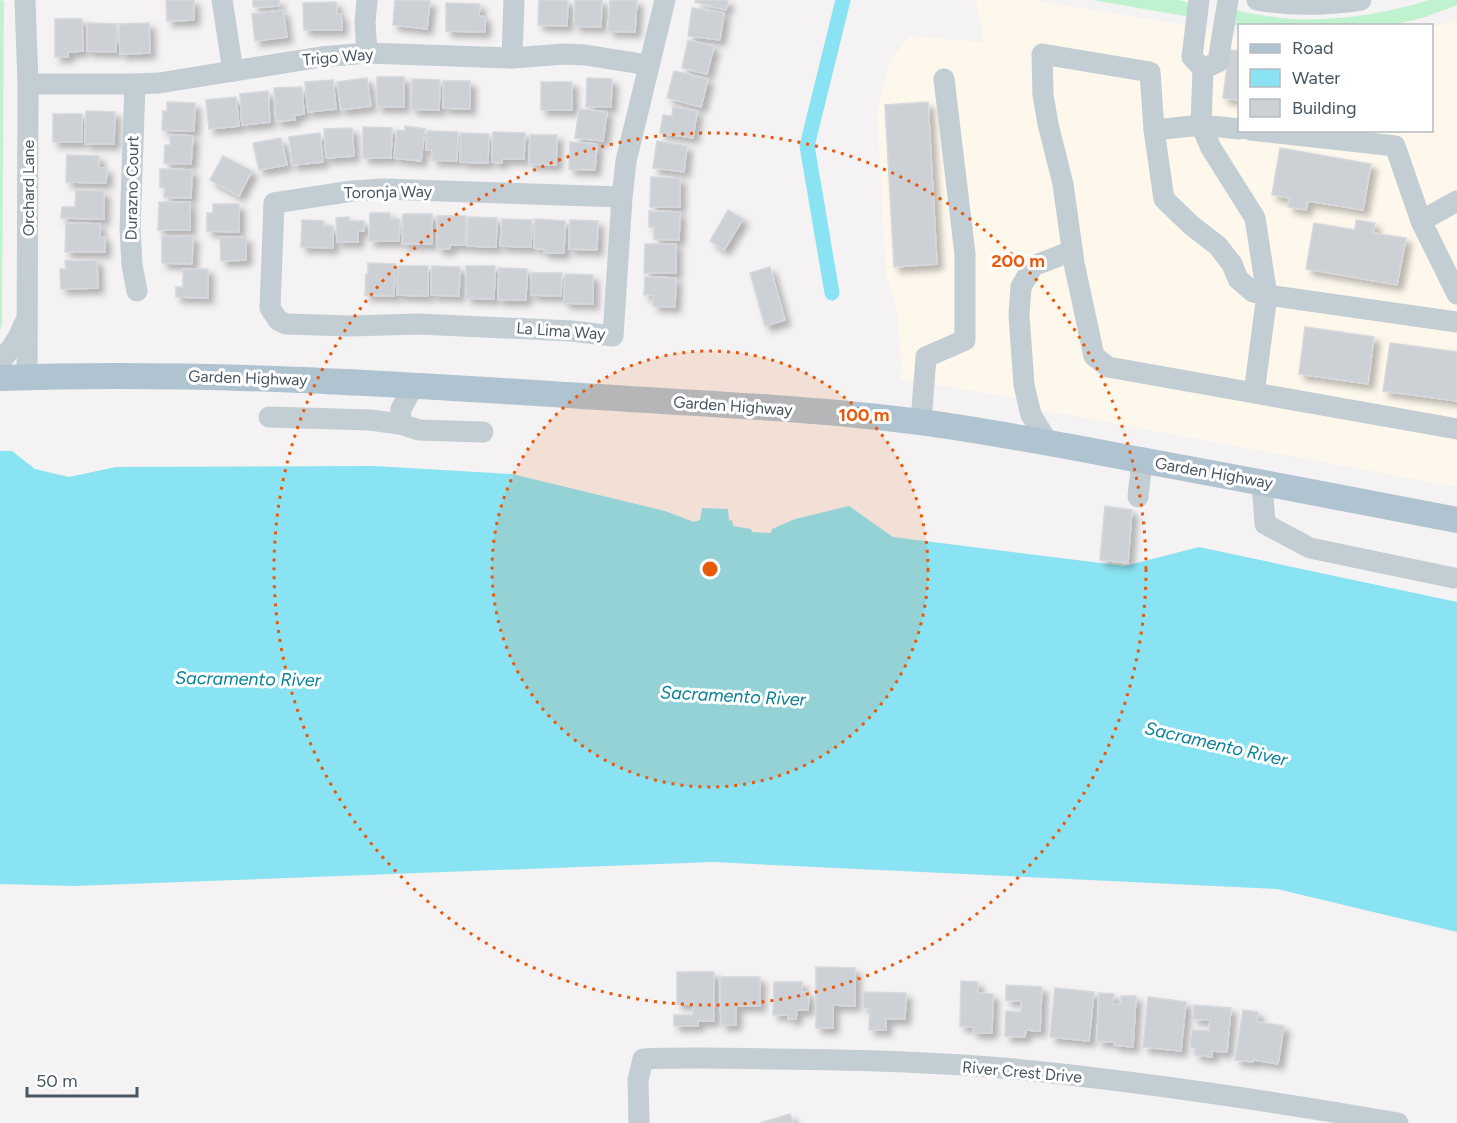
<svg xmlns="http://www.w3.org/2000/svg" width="1457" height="1123" font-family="Figtree,sans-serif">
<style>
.commercial{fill:#fdf7ec}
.green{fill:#bff3d0}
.water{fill:#8ae3f2}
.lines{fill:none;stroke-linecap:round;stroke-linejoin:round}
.canal{stroke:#8ae3f2;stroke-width:15}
.building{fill:#cdd1d6;stroke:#d5d8dd;stroke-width:1.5;filter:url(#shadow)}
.minor{stroke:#c2cdd4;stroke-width:21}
.major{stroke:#b0c3d1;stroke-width:26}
.ring{fill:none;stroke:#e8590c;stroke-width:3;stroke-dasharray:3 6}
.labels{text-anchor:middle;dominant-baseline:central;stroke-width:6;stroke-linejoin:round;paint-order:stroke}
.street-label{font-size:16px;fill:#485661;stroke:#fff}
.water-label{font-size:18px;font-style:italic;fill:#078297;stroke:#fff}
.centre{fill:#e8590c;stroke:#fff;stroke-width:3}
.ring-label{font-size:18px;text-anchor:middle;font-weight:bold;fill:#e8590c;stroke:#fff;stroke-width:6;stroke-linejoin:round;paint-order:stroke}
</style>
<defs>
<filter id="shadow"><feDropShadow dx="5.5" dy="5.5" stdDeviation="3" flood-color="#0004"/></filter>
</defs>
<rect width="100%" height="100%" fill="#f4f2f2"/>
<!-- commercial -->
<polygon class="commercial" points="976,0 1032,0 1186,25 1239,36 1240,130 1432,130 1432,27 1457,19 1457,487 1042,410 1040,402 900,379 901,365 898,315 886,273 877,110 891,59 910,36 983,42"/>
<!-- green -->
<g class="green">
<polygon points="0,0 4,1 2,324 0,331"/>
<polygon points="1092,0 1177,0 1192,3 1191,17"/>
<path d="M1429,0H1457V5L1425,17L1393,25L1239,26L1229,24L1233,10C1253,14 1272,17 1292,19C1339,21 1384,14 1429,0Z"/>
</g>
<!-- water -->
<polygon class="water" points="0,451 12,451 35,469 69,477 116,467 375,466 512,474 665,511 694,522 700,520 702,508 728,509 729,521 732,520 733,526 751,529 752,532 771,533 772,529 795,519 849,506 893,537 1125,566 1199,547 1457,602 1457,932 1277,889 712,862 74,886 0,884"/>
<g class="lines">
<!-- canal -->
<polyline class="canal" points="832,293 807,146 843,0"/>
</g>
<!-- building -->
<g class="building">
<polygon points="166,0 194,0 194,20 167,21"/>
<polygon points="253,0 279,0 279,6 253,7"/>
<polygon points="395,0 430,1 427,29 393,25"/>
<polygon points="539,0 568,0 567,26 538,25"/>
<polygon points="575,0 602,0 601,27 574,26"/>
<polygon points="610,0 637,0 635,32 608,31"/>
<polygon points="696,0 728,0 726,10 695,2"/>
<polygon points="336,2 337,14 341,14 342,30 304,30 303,3"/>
<polygon points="446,3 480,4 479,16 485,17 485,32 446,31"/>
<polygon points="692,8 724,13 720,40 688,36"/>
<polygon points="283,10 287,37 255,41 252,14"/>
<polygon points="55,19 82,19 83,51 68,52 68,57 55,57"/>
<polygon points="87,23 117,24 116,52 87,51"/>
<polygon points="149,23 150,53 120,54 119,24"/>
<polygon points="688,40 714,46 707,74 682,68"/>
<polygon points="1229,50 1240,51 1240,100 1223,98"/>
<polygon points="674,71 708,79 701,107 667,98"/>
<rect x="377" y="77" width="27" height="30"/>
<polygon points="367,78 371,106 341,110 337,82"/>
<polygon points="587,78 612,79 611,107 586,107"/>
<polygon points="412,79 440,80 439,110 411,109"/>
<polygon points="333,80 336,109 308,112 305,82"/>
<polygon points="443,81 470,81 470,109 443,108"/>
<rect x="541" y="82" width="31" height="28"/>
<polygon points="302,87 304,114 294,115 295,120 276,121 274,88"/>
<polygon points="268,91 270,122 242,125 240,94"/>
<polygon points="236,97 239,126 209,129 206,100"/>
<polygon points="167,102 195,103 194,131 162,130 163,111 167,111"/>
<polygon points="928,102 937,264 894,267 885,105"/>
<polygon points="673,107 697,111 693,138 660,133 663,115 672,116"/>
<polygon points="579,109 607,112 603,141 575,138"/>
<polygon points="86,111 115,112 114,144 85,144"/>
<rect x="53" y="114" width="29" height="28"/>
<polygon points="405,126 425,129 421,161 394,158 397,130 405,131"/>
<polygon points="363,127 392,128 391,158 363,158"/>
<polygon points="352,128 354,156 326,158 324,129"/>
<polygon points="427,131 458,132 457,161 432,160 432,150 426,150"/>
<polygon points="493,132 525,133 524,159 502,159 502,163 492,162"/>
<polygon points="320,133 323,162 292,165 289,137"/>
<polygon points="461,133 489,134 488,163 460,162"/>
<polygon points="170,135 193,136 191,164 164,163 165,145 170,145"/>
<polygon points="530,135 557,135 556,165 529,164"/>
<polygon points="281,138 287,165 259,170 253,143"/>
<polygon points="657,141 687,146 684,172 653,168"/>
<polygon points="570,142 597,144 595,170 569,169"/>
<polygon points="1280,148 1371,164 1363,210 1308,201 1306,210 1288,207 1290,198 1272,195"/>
<polygon points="67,155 99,156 99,168 107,168 106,183 66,182"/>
<polygon points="223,156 252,171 239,196 210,180"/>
<polygon points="160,169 192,170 191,198 164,197 165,188 160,187"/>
<polygon points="651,177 680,178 680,207 650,207"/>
<polygon points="76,190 104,191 104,219 61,218 62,207 75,207"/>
<polygon points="159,202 190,202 190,230 158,230"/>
<polygon points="213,204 239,204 239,232 207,231 207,213 213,213"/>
<polygon points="728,210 743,219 724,250 710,241"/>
<polygon points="649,211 680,212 679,240 654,239 654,227 649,227"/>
<polygon points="370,213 390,213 390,219 400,219 399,241 369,241"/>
<polygon points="403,214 432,214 432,244 402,244"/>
<polygon points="437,216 466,216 465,245 450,245 450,249 437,249"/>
<polygon points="349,217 349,221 364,221 364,231 358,231 358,242 337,242 336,218"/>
<polygon points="468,217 497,218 496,247 467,246"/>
<polygon points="502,219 532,220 531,247 500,246"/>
<polygon points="535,219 565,221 564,253 544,253 544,249 534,248"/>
<polygon points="302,220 324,221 323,226 333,226 333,248 301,247"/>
<polygon points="570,220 598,221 597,250 569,249"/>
<polygon points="1356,220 1375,223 1373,233 1406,238 1397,285 1306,269 1314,223 1355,230"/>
<polygon points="66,223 100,224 100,237 105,237 105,252 65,252"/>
<polygon points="162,236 193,236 192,264 162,263"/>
<polygon points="220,237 246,237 246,260 221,261"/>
<polygon points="645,244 676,244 676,273 644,273"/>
<polygon points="97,260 98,288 61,289 60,269 66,269 65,261"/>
<polygon points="368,263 395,264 394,296 365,295 366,274 368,274"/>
<polygon points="398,266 428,266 428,296 397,295"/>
<polygon points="432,266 460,267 459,296 431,295"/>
<polygon points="466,266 495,266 494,299 466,298"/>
<polygon points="770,267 785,320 765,326 750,273"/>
<polygon points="499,268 527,269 526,300 498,300"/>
<polygon points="183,269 208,269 208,298 176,297 176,287 183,287"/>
<polygon points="531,273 562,273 561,296 531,295"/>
<polygon points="565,274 593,275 593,304 564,303"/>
<polygon points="645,277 676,278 675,307 653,306 653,295 644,295"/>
<polygon points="1305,327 1374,337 1368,384 1299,374"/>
<polygon points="1390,343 1457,352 1457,401 1383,391"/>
<polygon points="1105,506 1132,510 1128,563 1100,560"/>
<polygon points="816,967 855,968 855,1006 833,1005 833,1028 816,1028"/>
<polygon points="677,972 714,972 714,1021 698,1021 698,1026 674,1026 674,1015 693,1015 693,1004 677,1004"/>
<polygon points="720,977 760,977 760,1006 736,1006 736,1025 721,1025"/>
<polygon points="961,981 978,982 978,993 993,994 992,1033 973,1033 973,1027 960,1026"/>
<polygon points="774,982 802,982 802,992 809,993 808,1010 797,1010 796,1019 788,1019 788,1015 773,1015"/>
<polygon points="1006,985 1042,987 1040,1031 1026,1030 1025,1037 1005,1036 1006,1011 1021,1012 1021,1001 1006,1000"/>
<polygon points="1055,988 1094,992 1089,1041 1050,1037"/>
<polygon points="863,992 906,993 905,1019 886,1019 886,1030 869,1030 870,1009 863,1008"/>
<polygon points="1099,993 1114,994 1113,1004 1121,1004 1121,996 1136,996 1133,1047 1114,1045 1115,1042 1097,1041"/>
<polygon points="1148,997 1186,1002 1181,1051 1143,1047"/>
<polygon points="1194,1005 1231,1008 1227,1052 1212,1051 1212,1057 1195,1055 1195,1048 1190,1047 1192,1030 1209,1031 1210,1020 1193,1019"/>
<polygon points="1243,1010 1258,1012 1257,1022 1284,1026 1278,1064 1254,1060 1253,1062 1235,1060"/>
<polygon points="790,1114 793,1123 760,1123"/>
</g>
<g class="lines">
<!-- minor -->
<g class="minor">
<polyline points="25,0 28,84 27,377"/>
<polyline points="222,0 233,71"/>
<polyline points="1199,0 1192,57 1203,69 1201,125 1240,129"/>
<path d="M1257,0C1290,6 1328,5 1361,0"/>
<polyline points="367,53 365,22 367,0"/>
<polyline points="512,58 514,0"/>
<polyline points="1203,69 1218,62 1228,0"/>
<polyline points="28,84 135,84 159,83 321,57 367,53 512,58 564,54 585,55 648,65"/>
<polyline points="135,84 130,229 132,265 137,291"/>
<polyline points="1154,130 1201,125 1211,148 1255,218 1267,295 1457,322"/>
<polyline points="1250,130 1395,146 1421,221 1457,294"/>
<polyline points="622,197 383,189 352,191 274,203 270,308 278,320 286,324 350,326 419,324 572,331 613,336 622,197 626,161 665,0"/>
<polyline points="1421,221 1457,201"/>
<path d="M0,362C10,350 19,339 24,324"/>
<polyline points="1254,393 1267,295 1253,292 1238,279 1232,264 1218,246 1191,225 1164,199 1154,130 1150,72 1042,54 1043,95 1048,124 1063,184 1074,263 1094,356 1108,367 1457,429"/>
<polyline points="269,417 370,420 400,424 401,409 414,385"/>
<polyline points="921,422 926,357 965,340 965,254 944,79"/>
<polyline points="400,424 419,430 483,432"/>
<polyline points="1048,442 1031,415 1024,385 1019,315 1021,287 1033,266 1072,251"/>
<polyline points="1262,481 1265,524 1310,548 1454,578"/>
<polyline points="1138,497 1142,460"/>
<path d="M639,1123L638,1080L643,1059C687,1057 731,1058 775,1059C861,1060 948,1062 1034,1071C1156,1084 1277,1102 1398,1123"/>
</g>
<!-- major -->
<path class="major" d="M0,378C190,371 378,383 567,395C684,403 804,407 920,422C996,432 1071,447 1146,461C1250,480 1353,500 1457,520"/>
</g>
<!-- distance rings -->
<circle cx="710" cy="569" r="218" fill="#e8590c" fill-opacity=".12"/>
<g class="ring">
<circle cx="710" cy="569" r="218"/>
<circle cx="710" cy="569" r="436"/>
</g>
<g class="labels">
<!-- street labels -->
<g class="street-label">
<text transform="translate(338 57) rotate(-5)">Trigo Way</text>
<text transform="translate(28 188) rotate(-90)">Orchard Lane</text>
<text transform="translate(132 188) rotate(-89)">Durazno Court</text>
<text transform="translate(388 192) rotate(-1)">Toronja Way</text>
<text transform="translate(561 331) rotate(4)">La Lima Way</text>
<text transform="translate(248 378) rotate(2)">Garden Highway</text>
<text transform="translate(733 406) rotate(4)">Garden Highway</text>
<text transform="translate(1214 473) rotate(10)">Garden Highway</text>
<text transform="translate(1022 1072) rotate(5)">River Crest Drive</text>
</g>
<!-- water labels -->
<g class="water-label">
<text transform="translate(248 679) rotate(1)">Sacramento River</text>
<text transform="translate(733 696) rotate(3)">Sacramento River</text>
<text transform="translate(1216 744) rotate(13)">Sacramento River</text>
</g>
</g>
<circle cx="710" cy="569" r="9" class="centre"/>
<g class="ring-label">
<text x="1018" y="267">200 m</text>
<text x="864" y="421">100 m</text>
</g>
<!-- legend -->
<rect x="1238" y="24" width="195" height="108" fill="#ffffff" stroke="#b6bbc0" stroke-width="1.5"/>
<rect x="1250" y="44" width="30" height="9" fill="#b0c3d1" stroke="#b6bbc0" stroke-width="1.5"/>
<text x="1292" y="54" font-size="18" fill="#485661">Road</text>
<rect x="1250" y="69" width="30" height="18" fill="#8ae3f2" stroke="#b6bbc0" stroke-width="1.5"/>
<text x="1292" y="84" font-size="18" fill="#485661">Water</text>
<rect x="1250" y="99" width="30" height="18" fill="#cdd1d6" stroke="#b6bbc0" stroke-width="1.5"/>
<text x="1292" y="114" font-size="18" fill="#485661">Building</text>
<!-- scale -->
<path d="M27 1087v9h110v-9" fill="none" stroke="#485661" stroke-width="3"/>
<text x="36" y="1087" font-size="18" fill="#485661" stroke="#ffffff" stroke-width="4.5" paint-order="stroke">50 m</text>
</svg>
